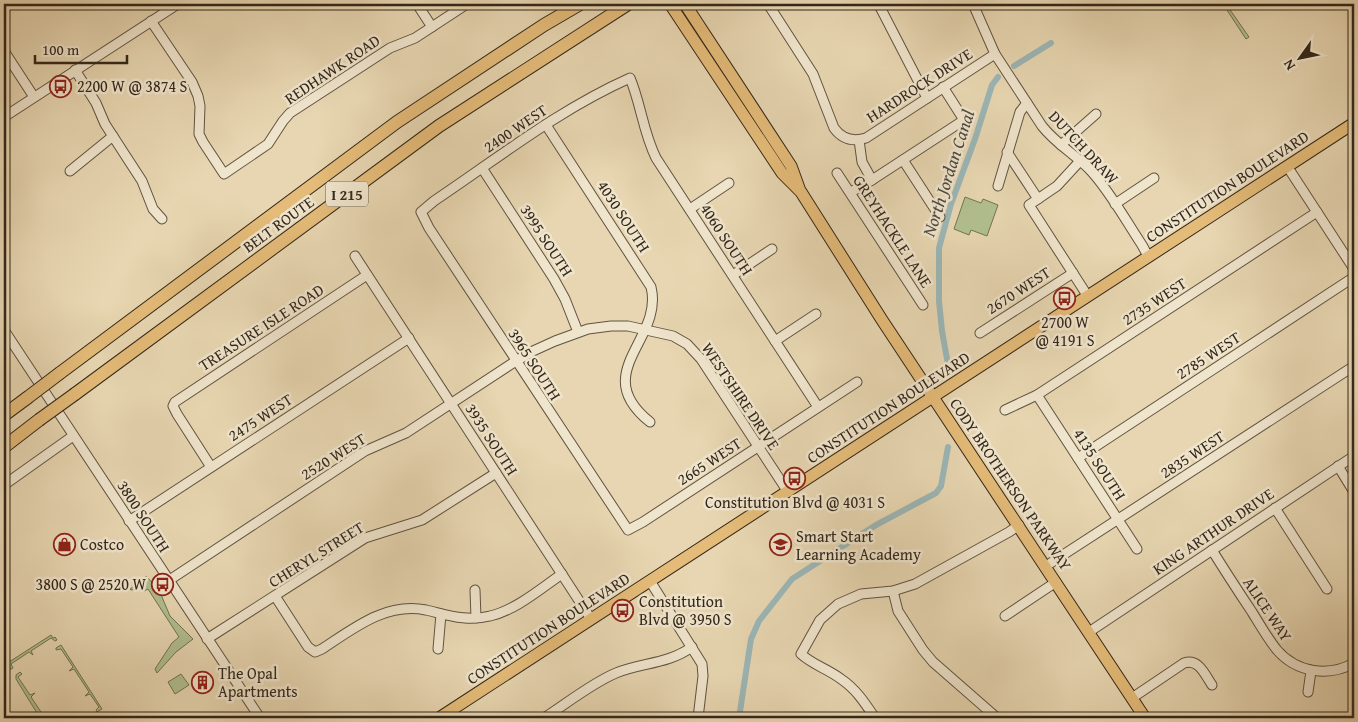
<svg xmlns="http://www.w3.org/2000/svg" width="1358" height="722" font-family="'Gentium Book Plus',serif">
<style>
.green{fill:#b1bf8f;stroke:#727354}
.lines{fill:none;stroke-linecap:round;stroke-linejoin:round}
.canal{stroke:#9bb6b6;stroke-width:6}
.minor-casing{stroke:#605340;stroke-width:11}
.major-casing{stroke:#33271a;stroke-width:13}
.highway-casing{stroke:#33271a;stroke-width:14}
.minor{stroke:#efe4cc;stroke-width:9}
.major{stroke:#e4bb78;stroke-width:11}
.highway{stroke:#e4bb78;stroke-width:12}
.highway-bridge-casing{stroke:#33271a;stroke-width:14;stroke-linecap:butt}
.highway-bridge{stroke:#e4bb78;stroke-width:12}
.labels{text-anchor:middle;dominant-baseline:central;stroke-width:5;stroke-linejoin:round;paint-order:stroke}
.shield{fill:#efe4cc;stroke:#6b604f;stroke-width:1}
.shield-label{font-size:15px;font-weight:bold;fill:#33271a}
.street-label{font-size:16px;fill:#33271a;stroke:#efe4cc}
.poi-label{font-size:16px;fill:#33271a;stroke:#efe4cc;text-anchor:start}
.water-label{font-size:18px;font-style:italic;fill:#4d4b41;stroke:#efe4cc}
</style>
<rect width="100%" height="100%" fill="#e7d6b1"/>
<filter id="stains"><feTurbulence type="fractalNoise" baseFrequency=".004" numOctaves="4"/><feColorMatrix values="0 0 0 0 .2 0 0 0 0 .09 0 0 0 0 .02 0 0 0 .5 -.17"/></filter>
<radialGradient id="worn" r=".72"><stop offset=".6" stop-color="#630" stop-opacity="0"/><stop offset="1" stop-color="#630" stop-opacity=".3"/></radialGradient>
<!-- green -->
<g class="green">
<polygon points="1223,4 1226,4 1249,37 1246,39"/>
<polygon points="965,197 981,203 983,199 998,205 987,236 971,230 969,235 954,229"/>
<polygon points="146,576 159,590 170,616 193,639 176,652 157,673 155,669 172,643 179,637 148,589 144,591 140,588 131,590 130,589 141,581"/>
<polygon points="51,635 53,638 55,637 57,640 55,641 51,638 31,651 33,655 29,652 11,664 13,668 9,670 6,664"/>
<polygon points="61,645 102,709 97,712 96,710 99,707 90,694 85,696 89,692 74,669 69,671 73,667 61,649 56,650 56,648"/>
<polygon points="20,672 22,674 18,677 30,695 35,693 31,697 45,718 40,718 16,679 16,675"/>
<polygon points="181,674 189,685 175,694 168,682"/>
</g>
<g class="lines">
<!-- canal -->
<g class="canal">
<polyline points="1014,66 1051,43"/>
<polyline points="949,370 942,331 939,301 939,248 951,204 975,139 992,85 998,77"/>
<polyline points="739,718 751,639 759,621 792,579 876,525 936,493 941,486 948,447"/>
</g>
<defs>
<g id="minor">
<polyline points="417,4 432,27"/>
<path d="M768,4L813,74L834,128C842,139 853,142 866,138L995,54"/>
<path d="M973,4L995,54L1042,126C1056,144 1076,155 1091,171C1111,193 1126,221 1142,245L1148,256"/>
<polyline points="880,7 927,98"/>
<polyline points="151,21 192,82 198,96 200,106 199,134 203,142 224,174 268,144 283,121 290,113 390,48 415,38 467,4"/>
<polyline points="4,51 34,97"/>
<polyline points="75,70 96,103 105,124 142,181 153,209 162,219"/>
<polyline points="4,117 178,4"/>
<path d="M546,125L651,287C664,340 588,372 650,422"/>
<polyline points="859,140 862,162 872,180"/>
<polyline points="1061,145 1096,114"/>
<polyline points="1007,152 1038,199"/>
<polyline points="903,160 940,217"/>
<polyline points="1080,161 1057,186 1029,205 1087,295"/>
<polyline points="1287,166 1354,269"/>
<polyline points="482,168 554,279 565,299 578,332"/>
<polyline points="70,171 113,136"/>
<polyline points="837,173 923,305"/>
<polyline points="998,186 1020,112 1027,103"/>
<polyline points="851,192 872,180 964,120 943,87"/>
<polyline points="1115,204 1154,178"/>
<polyline points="690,209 729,183"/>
<polyline points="355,256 591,619"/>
<polyline points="733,275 772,249"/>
<polyline points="4,330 260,718"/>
<polyline points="980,333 1073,273"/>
<polyline points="775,341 816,314"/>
<polyline points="1037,395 1137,549"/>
<path d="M818,407L656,158C643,132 641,104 630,78C560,109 498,158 434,201L421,212L429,228L628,530L643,522L857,382"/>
<polyline points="1005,410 1037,395 1317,212"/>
<polyline points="1078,458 1354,277"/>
<polyline points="1338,466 1354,492"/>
<polyline points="211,467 177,414 173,406 175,402 367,275"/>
<polyline points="4,485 73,436"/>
<polyline points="1275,508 1327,589"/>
<polyline points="129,521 409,338"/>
<path d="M1212,550C1225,571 1238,591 1252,612C1260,625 1268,639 1277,650C1297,673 1329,677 1354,663"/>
<polyline points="1046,566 1354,366"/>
<polyline points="168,581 365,451 406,433 516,361 533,351 555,341 588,329 611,326 628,326 673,336 687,344 701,359 788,492"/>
<polyline points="650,581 702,664 703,676 698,718"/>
<polyline points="475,590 476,618"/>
<polyline points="893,591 898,611 923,650 933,662 997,718"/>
<path d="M275,596L308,647L315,652L322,649C354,628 386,602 426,610C448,615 467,622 490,616C516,610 540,589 562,574"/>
<polyline points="1005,616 1056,582"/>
<polyline points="1089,632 1354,456"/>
<polyline points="207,639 365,538 422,520 496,473"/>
<polyline points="438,649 441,614"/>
<polyline points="1308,692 1311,671"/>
<path d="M1132,698L1184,663C1199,658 1205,675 1212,685"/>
<path d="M544,718C566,704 592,683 616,673C643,662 666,665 692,647"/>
<path d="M875,718C865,703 856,689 841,679C828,669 813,665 801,654L820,620L838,604L861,594L893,591L915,584L1009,532L1019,525"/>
</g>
<g id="major">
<polyline points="670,4 782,173 801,192 882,320 1145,718"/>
<polyline points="685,4 791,166 799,188"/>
<polyline points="439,718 1354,123"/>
</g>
<g id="highway">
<polyline points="60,373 397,122 544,25 580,4"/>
<polyline points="75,394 439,126 628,4"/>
<polyline points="4,415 27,398"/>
<polyline points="4,447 39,420"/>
</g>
</defs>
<!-- minor casing -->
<use href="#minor" class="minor-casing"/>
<!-- major casing -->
<use href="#major" class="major-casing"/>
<!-- highway casing -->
<use href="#highway" class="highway-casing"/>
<!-- minor -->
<use href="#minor" class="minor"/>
<!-- major -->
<use href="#major" class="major"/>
<!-- highway -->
<use href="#highway" class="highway"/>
<defs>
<g id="highway-bridge">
<polyline points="27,398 60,373"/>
<polyline points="39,420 75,394"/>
</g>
</defs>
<!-- highway-bridge casing -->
<use href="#highway-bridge" class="highway-bridge-casing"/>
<!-- highway-bridge -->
<use href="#highway-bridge" class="highway-bridge"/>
</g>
<!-- icons -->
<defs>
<symbol id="bus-ring" viewBox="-11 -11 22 22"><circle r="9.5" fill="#efe4cc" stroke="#8f2418" stroke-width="1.5"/><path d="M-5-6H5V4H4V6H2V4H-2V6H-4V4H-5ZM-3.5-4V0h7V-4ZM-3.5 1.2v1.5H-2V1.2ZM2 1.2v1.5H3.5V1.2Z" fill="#8f2418"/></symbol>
<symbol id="shop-ring" viewBox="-11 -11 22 22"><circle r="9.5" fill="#efe4cc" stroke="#8f2418" stroke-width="1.5"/><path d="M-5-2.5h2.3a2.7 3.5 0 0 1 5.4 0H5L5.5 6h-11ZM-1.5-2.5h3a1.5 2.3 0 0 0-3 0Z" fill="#8f2418"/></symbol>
<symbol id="school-ring" viewBox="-11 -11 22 22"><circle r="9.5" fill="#efe4cc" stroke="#8f2418" stroke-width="1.5"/><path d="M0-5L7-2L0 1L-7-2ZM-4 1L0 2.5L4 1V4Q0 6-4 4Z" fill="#8f2418"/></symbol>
<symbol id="building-ring" viewBox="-11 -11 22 22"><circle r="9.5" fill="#efe4cc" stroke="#8f2418" stroke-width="1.5"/><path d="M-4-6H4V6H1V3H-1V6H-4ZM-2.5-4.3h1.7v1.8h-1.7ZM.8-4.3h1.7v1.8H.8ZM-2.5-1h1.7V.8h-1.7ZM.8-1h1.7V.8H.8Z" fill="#8f2418"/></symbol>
</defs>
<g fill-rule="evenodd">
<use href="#bus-ring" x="48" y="74" width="25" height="25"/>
<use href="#bus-ring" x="1052" y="286" width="25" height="25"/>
<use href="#bus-ring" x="782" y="466" width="25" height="25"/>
<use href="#shop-ring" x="52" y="532" width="25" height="25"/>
<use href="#school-ring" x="768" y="532" width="25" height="25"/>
<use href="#bus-ring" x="150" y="572" width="25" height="25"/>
<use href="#bus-ring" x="610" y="598" width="25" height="25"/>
<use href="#building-ring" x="190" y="670" width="25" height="25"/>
</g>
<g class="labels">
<!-- shield labels -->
<rect class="shield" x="326" y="181.5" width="42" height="25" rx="4"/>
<g class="shield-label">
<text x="347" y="194">I 215</text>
</g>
<!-- street labels -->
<g class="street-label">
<text transform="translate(332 69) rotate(-34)">REDHAWK ROAD</text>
<text transform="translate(919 85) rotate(-33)">HARDROCK DRIVE</text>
<text transform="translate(515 128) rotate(-34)">2400 WEST</text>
<text transform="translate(1084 147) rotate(47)">DUTCH DRAW</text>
<text transform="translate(1227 186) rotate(-33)">CONSTITUTION BOULEVARD</text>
<text transform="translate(624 216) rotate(57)">4030 SOUTH</text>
<text transform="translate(278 224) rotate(-36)">BELT ROUTE</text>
<text transform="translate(893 231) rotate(57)">GREYHACKLE LANE</text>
<text transform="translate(727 239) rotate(57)">4060 SOUTH</text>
<text transform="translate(547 240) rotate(57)">3995 SOUTH</text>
<text transform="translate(1018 290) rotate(-33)">2670 WEST</text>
<text transform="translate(1154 301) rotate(-33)">2735 WEST</text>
<text transform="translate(261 327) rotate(-33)">TREASURE ISLE ROAD</text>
<text transform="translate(1208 355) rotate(-33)">2785 WEST</text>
<text transform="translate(535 364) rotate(57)">3965 SOUTH</text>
<text transform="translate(741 396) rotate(56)">WESTSHIRE DRIVE</text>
<text transform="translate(888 407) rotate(-33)">CONSTITUTION BOULEVARD</text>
<text transform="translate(260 417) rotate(-33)">2475 WEST</text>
<text transform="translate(492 439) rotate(57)">3935 SOUTH</text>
<text transform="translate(1192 454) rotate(-33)">2835 WEST</text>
<text transform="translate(333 456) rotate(-32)">2520 WEST</text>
<text transform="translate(709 461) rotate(-33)">2665 WEST</text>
<text transform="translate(1100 464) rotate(57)">4135 SOUTH</text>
<text transform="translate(1011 484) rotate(56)">CODY BROTHERSON PARKWAY</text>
<text transform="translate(144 516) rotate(57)">3800 SOUTH</text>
<text transform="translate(1213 531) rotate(-34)">KING ARTHUR DRIVE</text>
<text transform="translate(316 554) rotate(-32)">CHERYL STREET</text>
<text transform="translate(1268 609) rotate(56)">ALICE WAY</text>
<text transform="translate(548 628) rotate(-33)">CONSTITUTION BOULEVARD</text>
</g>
<!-- poi labels -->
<g class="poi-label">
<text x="77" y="86">2200 W @ 3874 S</text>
<text x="1065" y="322" text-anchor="middle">2700 W<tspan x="1065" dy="18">@ 4191 S</tspan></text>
<text x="795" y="502" text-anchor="middle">Constitution Blvd @ 4031 S</text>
<text x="796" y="536">Smart Start<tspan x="796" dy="18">Learning Academy</tspan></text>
<text x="80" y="544">Costco</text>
<text x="146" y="584" text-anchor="end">3800 S @ 2520 W</text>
<text x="639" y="601">Constitution<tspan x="639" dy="18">Blvd @ 3950 S</tspan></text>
<text x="218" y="673">The Opal<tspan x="218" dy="18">Apartments</tspan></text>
</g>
<!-- water labels -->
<g class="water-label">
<text transform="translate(948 173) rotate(-72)">North Jordan Canal</text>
</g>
</g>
<!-- margin -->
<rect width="1358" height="722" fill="none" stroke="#e7d6b1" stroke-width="20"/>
<rect x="5" y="5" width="1348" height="712" fill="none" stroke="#33271a" stroke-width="2.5"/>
<rect x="10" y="10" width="1338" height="702" fill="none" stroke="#33271a"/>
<!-- north arrow -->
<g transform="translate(1300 58) rotate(237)" stroke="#efe4cc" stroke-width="4" paint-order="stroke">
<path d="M0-4L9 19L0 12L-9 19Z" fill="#33271a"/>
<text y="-8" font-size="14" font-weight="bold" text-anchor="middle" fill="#33271a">N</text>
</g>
<!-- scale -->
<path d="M35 55v8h92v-8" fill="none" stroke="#33271a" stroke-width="2.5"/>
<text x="42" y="55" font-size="15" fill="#33271a" stroke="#efe4cc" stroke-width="4" paint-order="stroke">100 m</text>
<rect width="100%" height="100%" filter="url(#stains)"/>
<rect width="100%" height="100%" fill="url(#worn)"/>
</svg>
